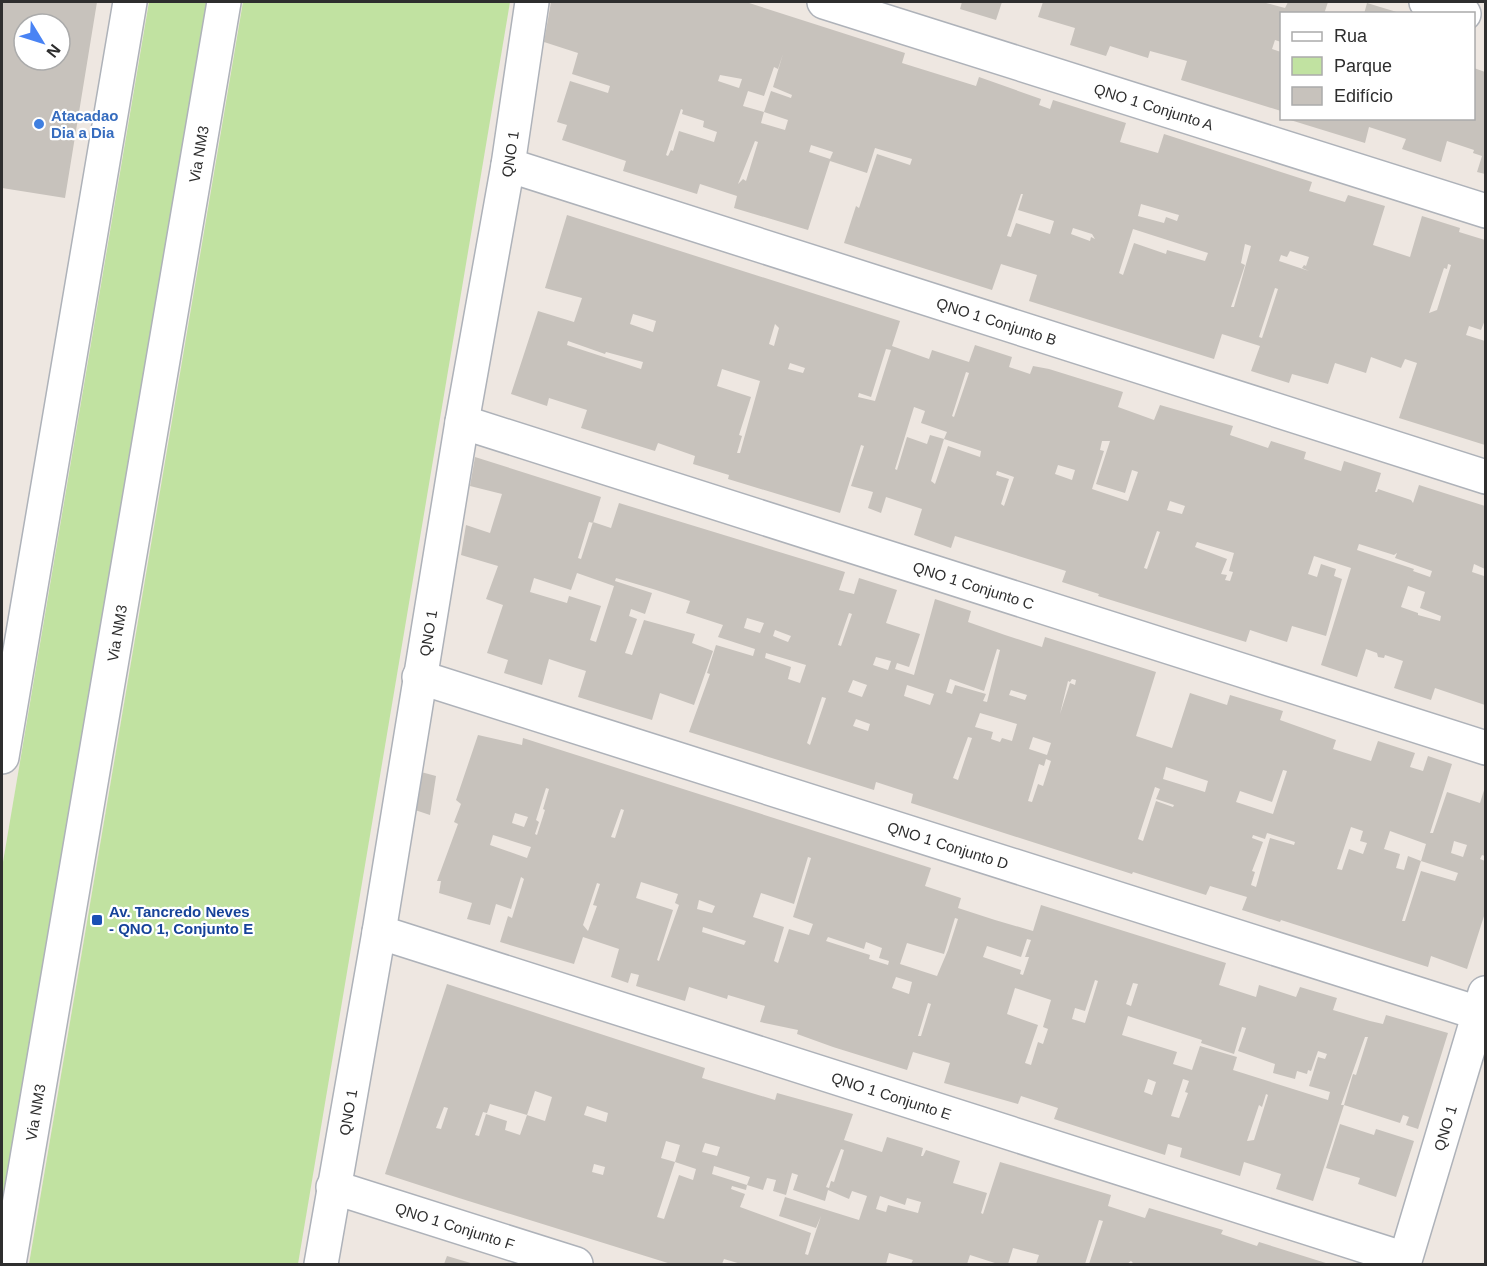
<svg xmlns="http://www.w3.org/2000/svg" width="1487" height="1266" font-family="Helvetica,sans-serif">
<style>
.green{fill:#c1e2a1}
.building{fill:#c7c2bc;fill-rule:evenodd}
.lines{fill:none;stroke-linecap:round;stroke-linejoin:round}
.street-casing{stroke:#aeb2b9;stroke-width:36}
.secondary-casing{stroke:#aeb2b9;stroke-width:36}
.street{stroke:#fff;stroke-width:33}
.secondary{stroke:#fff;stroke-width:33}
.shop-dot{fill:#3f7fe0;stroke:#fff;stroke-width:2}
.transit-dot{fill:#1a4fb4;stroke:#fff;stroke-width:2}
.labels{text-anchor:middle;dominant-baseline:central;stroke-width:4.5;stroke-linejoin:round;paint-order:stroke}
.street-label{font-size:15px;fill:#2e2e2e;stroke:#fff}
.shop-label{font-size:15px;font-weight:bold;fill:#366cbe;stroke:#fff;text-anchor:start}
.transit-label{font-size:15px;font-weight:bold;fill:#164399;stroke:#fff;text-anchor:start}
</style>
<rect width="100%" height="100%" fill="#eee7e1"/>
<!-- green -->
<g class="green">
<polygon points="149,2 208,2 2,1224 2,868"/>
<polygon points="243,2 510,2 298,1264 29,1264"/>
</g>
<!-- building -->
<g class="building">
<path d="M2,2H97L65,198L2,188ZM24,24H60V60H24Z"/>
<path d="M551,2H746L905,53L902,63L976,86L979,77L1041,99L1039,105L1050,109L1053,100L1126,123L1120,142L1158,153L1164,134L1312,182L1309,191L1345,202L1348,195L1385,206L1373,245L1410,257L1422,216L1460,228L1459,232L1485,240V320L1481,330L1469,326L1466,335L1485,341V445L1399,418L1417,363L1405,359L1401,368L1371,357L1366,373L1335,363L1328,384L1292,374L1289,383L1251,371L1260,346L1222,334L1214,359L1029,301L1037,275L1001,264L992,290L844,243L856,206L859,208L877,154L910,165L912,159L875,148L867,173L830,161L808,230L734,208L737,196L700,184L697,194L623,171L626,161L562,140L567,125L557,122L570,81L608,93L610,86L572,74L578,53L544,42ZM783,54L773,87L792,95L791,98L771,91L764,112L743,106L748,91L764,96L774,67L778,69ZM720,75L742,79L739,88L718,81ZM681,109L683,110L682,114L704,121L703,127L717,132L714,142L679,131L673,151L671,150L668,156L666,155ZM764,112L788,120L785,130L761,123ZM755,141L758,142L746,181L743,179L738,184ZM811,145L833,152L830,159L809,152ZM1021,194H1023L1018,210L1054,221L1050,234L1016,223L1011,237L1007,236ZM1141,204L1179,215L1177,221L1166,217L1164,223L1138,216ZM1073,228L1092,234L1095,239L1091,237L1090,241L1071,234ZM1133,229L1208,253L1205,261L1167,250L1166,254L1134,243L1123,275L1119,273ZM1245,244L1251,246L1234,307H1231L1245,265L1241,263ZM1290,251L1309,257L1306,266L1304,265L1302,268L1309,271L1279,261L1281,255L1287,257ZM1448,264L1451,265L1437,310L1429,313L1444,268L1447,269ZM1275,288L1278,289L1262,338L1259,337Z"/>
<polygon points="962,2 1002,2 996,20 960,9"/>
<polygon points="1043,2 1262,2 1285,8 1288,2 1328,2 1324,14 1281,14 1281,42 1275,40 1272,49 1281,52 1281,111 1181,80 1187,61 1150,51 1148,58 1110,46 1106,56 1070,45 1075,28 1038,17"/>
<polygon points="1367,3 1400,13 1400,14 1364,14"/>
<polygon points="1474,68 1485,72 1485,174 1477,172 1482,156 1473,153 1474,150 1447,141 1441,162 1402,149 1406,139 1369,127 1365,143 1287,119 1474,118"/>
<path d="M567,215L900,321L892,346L929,359L932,350L969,362L975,345L1012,357L1009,367L1030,374L1033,366L1049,369L1123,392L1118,407L1154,420L1160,405L1233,426L1230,435L1268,448L1271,441L1306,452L1304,459L1341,471L1344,461L1381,473L1375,492H1377L1378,489L1411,500L1413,503L1419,485L1485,506V569L1474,564L1472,572L1484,576L1485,572V705L1435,688L1431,700L1394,688L1403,661L1385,655L1384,658L1378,657L1377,653L1366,649L1357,677L1321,665L1351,568L1314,556L1308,574L1317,577L1321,564L1336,569L1334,576L1342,579L1326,636L1292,626L1287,642L1250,630L1246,642L1098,596L1099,594L1062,582L1066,571L955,536L951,548L914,535L922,509L886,497L881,513L868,508L873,492L851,486L864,446L861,445L840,513L728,479L729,475L693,464L695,456L658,443L655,451L581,428L587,410L549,398L547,406L511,394L538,311L574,322L582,298L545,288ZM633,314L656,321L653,332L630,324ZM775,324L779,328L774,346L769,344ZM568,341L605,354L606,352L643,362L641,369L567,345ZM886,349L891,350L875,401L858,397L859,393L871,397ZM790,363L805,368L803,373L788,369ZM722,369L760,381L740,453H737L742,436L739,435L751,397L717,386ZM966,372L969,373L954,417L952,416ZM914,407L925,411L921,423L947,432L944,439L981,451L980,457L948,446L935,484L931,481L944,439L930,435L927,444L907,437L897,470L895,469ZM1102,441H1110L1096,484L1125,493L1132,470L1138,472L1128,501L1092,489L1104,451L1100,450ZM1058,465L1075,470L1072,480L1055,474ZM997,471L1014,477L1004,506L1001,504L1009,479L996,475ZM1170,501L1185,506L1182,514L1167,510ZM1157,531L1160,532L1147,569L1144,568ZM1197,542L1234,553L1229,571L1233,572L1230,581L1225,580L1227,575L1221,574L1227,559L1195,547ZM1359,544L1394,555L1397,553L1395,558L1432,571L1430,577L1413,571L1414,569L1357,550ZM1408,586L1425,592L1420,608L1441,616L1440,621L1418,615V613L1401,607Z"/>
<path d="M475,457L601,497L593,523L589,522L578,558L581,559L593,522L611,528L619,503L845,572L839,590L854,594L859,578L897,590L886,623L920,634L909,667L897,663L895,669L911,674L914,675L935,599L971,611L968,622L1005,635L1042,647L1045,637L1156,672L1136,736L1172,748L1190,693L1227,705L1230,695L1283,711L1280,720L1336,740L1333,749L1371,761L1378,741L1415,753L1410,767L1423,771L1428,756L1452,764L1430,833H1433L1447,792L1480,803L1485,787V856L1482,855L1480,859L1485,861V913L1467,969L1431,956L1428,967L1281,920L1280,922L1242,910L1247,897L1210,886L1206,895L1133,872L1132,874L911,803L913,794L876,782L874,790L689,732L710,674L707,673L716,645L753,656L755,649L718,637L723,625L686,613L690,601L653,589L616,578L615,581L652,593L645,614L631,609L629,616L637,619L625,653L632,655L644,620L695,634L692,643L713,651L694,705L660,693L652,720L578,697L586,671L573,667L549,659L542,685L504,673L508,660L487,653L503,605L486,599L498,566L461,555L466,525L490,533L502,494L470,486ZM577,573L614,586L596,642L590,640L601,606L569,596L567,603L530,592L534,578L571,590ZM849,613L852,614L841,646L838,645ZM747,618L764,623L760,633L744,628ZM775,630L791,636L788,642L773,636ZM997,649L1000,650L987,702L983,701L986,694L955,685L952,694L946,692L950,679L984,691ZM766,653L806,665L800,683L788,679L791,667L765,658ZM876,657L891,661L888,670L873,665ZM1072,679L1076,680L1075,685L1070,683L1060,714L1068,681L1070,682ZM853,680L867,685L862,697L848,692ZM907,685L934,694L930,705L904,696ZM1011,690L1027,695L1025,700L1009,695ZM822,697L826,698L810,745L807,743ZM980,713L1017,724L1012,741L1002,738L1000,742L991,739L993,732L975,727ZM856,719L870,724L868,731L853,726ZM968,737L972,738L958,780L953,778ZM1033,737L1051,743L1047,755L1029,749ZM1046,759L1051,761L1043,786L1038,784L1032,802L1028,801L1039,764L1044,766ZM1166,767L1208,781L1205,792L1163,779ZM1283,770L1287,771L1273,814L1236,802L1240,791L1272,802ZM1155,787L1160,789L1156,799L1174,805L1173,807L1156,801L1143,841L1138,839ZM1351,827L1363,831L1360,841L1367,843L1363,854L1349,849L1342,870L1337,869ZM1390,831L1426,844L1421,861L1458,873L1455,881L1421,871L1405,921H1402L1421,861L1408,856L1404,870L1396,868L1400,854L1384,849ZM1267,833L1295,842L1294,845L1270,838L1256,887L1251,885L1255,872L1252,871L1263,842L1252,838L1253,835L1265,839ZM1454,841L1467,845L1463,857L1451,853Z"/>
<path d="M478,735L522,745L523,738L931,868L925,886L961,898L958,908L995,920L1033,931L1041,905L1226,963L1219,985L1256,997L1259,985L1296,997L1300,987L1337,998L1333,1010L1370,1021L1383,1024L1386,1015L1448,1033L1418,1129L1406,1125L1409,1117L1403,1115L1400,1123L1344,1105L1313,1201L1276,1189L1281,1174L1244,1162L1240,1176L1180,1157L1182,1148L1168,1144L1165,1155L1054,1119L1058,1108L1021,1096L1018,1104L944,1083L950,1063L913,1052L907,1070L833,1047L797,1034L798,1030L760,1022L765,1006L728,995L727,999L689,987L685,1001L636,986L639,975L631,973L628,983L611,977L619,949L583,937L574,964L500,942L508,916L512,918L524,879L521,877L511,909L496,904L490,925L467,919L472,903L439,893L441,881H437L458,824L454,822L461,804L456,800ZM546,788L549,789L543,809L545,810L537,835L535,834L539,822L536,820ZM621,809L624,810L615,838L611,837ZM515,813L528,817L524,827L512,823ZM493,835L531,847L527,858L490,845ZM808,857L811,858L793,917L813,924L809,935L789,929L778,963L774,961L784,927L753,917L761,893L794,904ZM641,882L678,894L675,903L679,905L659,961L657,960L673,910L636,898ZM597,883L600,884L593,905L597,906L588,931L583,925ZM699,900L715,906L712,913L697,909ZM955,918L958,919L948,950L937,976L900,964L907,943L944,954ZM703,927L746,941L744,945L702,932ZM828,937L864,949L866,942L882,948L879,958L889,961L888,965L869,959L870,955L826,941ZM1027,939L1031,940L1025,957H1029L1023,975L1020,974L1021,970L983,957L987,946L1021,957ZM896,977L912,982L909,994L892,988ZM1095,980L1098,981L1085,1023L1072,1019L1075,1008L1085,1011ZM1133,983L1138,984L1131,1006L1126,1004ZM1015,988L1051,1000L1043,1027L1048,1029L1043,1044L1038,1042L1031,1065L1025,1063L1038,1025L1007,1014ZM928,1003L931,1004L921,1036H918ZM1128,1016L1202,1040L1201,1043L1234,1054L1242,1027L1246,1028L1238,1051L1275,1064L1273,1073L1295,1079L1297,1071L1307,1074L1308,1070L1311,1071L1318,1051L1327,1054L1325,1059L1318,1057L1309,1086L1330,1092L1328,1100L1233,1070L1237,1057L1200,1046L1192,1070L1173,1064L1177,1052L1122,1035ZM1365,1037H1368L1356,1075L1353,1074L1344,1105H1341ZM1148,1079L1156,1082L1152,1095L1144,1092ZM1183,1079L1189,1081L1185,1092L1188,1093L1179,1118L1171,1116ZM1266,1094L1268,1095L1254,1140L1247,1141L1259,1105L1262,1107Z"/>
<polygon points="421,772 436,776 430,815 415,810"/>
<path d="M447,984L705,1068L702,1078L775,1100L777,1093L853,1114L844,1140L882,1152L887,1137L923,1148L921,1156H923L926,1150L960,1161L953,1183L987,1193L981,1213L983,1214L1000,1162L1111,1195L1108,1206L1145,1218L1149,1208L1223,1230L1221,1234L1257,1246L1259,1242L1329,1264H1134L1131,1261L1127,1264H1089L1103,1221L1099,1220L1085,1264H1036L1039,1255L1013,1248L1008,1264H998L970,1255L967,1264H911L913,1260L889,1253L886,1264H741L724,1259L722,1264H671L459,1198L385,1174ZM535,1091L552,1097L545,1121L527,1115L520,1135L505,1130L507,1121L486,1114L479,1136L475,1135L483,1112L487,1113L490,1104L527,1115ZM587,1106L608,1113L606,1122L584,1115ZM444,1107L448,1108L441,1129L436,1128ZM666,1141L680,1145L675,1162L696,1169L693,1180L679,1175L664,1219L657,1217L675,1162L661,1158ZM705,1143L720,1147L717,1156L702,1152ZM841,1149L844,1150L834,1182L831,1181L829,1188L826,1187ZM594,1164L605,1167L603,1175L592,1172ZM714,1166L750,1177L747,1185L763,1190L767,1178L776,1180L773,1191L786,1195L792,1173L798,1175L793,1190L825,1201L828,1190L849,1199L852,1191L867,1196L859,1220L785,1197L779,1216L816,1228L821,1216L808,1255L805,1254L811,1233L740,1207L745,1194L731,1189L732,1186L746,1190L747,1185L712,1174ZM880,1196L905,1205L907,1198L921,1202L918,1213L888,1205L886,1212L876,1209Z"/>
<polygon points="1340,1124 1374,1135 1376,1129 1414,1141 1396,1197 1358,1184 1360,1178 1326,1168"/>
<polygon points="447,1256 474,1264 444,1264"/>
</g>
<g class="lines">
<defs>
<g id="street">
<path id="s1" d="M824,2L1486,211"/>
<path id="s2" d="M508,165L1486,477"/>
<path id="s3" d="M462,422L1486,748"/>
<path id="s4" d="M419,677L1478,1013"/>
<path id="s5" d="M379,932L1405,1259"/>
<path id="s6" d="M333,1187L576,1264"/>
<path id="s7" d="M1404,1264L1485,993"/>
</g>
<g id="secondary">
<polyline points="1426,2 1464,14"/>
<polyline points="2,757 130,2"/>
<path id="s8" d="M9,1264L224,2"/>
<path id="s9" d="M321,1264L379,932L462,422L508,165L532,2"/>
</g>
</defs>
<!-- street casing -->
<use href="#street" class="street-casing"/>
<!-- secondary casing -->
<use href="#secondary" class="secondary-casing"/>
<!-- street -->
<use href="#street" class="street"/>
<!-- secondary -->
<use href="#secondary" class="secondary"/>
</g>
<!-- markers -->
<circle class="shop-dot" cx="39" cy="124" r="6"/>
<rect class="transit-dot" x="91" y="914" width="12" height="12" rx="3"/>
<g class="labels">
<!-- street labels -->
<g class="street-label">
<text stroke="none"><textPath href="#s1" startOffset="346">QNO 1 Conjunto A</textPath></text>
<text stroke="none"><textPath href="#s8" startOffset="1126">Via NM3</textPath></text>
<text stroke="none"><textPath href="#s9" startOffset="1126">QNO 1</textPath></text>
<text stroke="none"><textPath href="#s2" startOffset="513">QNO 1 Conjunto B</textPath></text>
<text stroke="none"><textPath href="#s3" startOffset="537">QNO 1 Conjunto C</textPath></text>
<text stroke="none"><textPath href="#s8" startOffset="640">Via NM3</textPath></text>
<text stroke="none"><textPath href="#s9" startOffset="640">QNO 1</textPath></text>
<text stroke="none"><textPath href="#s4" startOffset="555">QNO 1 Conjunto D</textPath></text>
<text stroke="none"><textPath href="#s5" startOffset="538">QNO 1 Conjunto E</textPath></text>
<text stroke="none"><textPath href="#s8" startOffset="154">Via NM3</textPath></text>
<text stroke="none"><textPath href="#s9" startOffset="154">QNO 1</textPath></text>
<text stroke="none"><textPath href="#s7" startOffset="142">QNO 1</textPath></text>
<text stroke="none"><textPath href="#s6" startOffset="128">QNO 1 Conjunto F</textPath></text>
</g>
<!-- shop labels -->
<g class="shop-label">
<text x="51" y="115">Atacadao<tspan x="51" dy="17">Dia a Dia</tspan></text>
</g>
<!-- transit labels -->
<g class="transit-label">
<text x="109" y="911">Av. Tancredo Neves<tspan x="109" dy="17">- QNO 1, Conjunto E</tspan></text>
</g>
</g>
<!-- border -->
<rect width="1487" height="1266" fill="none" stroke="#2e2e2e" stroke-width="6"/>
<!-- legend -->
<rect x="1280" y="12" width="195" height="108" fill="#ffffff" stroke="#ababab" stroke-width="1.5"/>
<rect x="1292" y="32" width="30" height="9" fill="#ffffff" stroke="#ababab" stroke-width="1.5"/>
<text x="1334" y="42" font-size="18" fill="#2e2e2e">Rua</text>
<rect x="1292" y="57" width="30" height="18" fill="#c1e2a1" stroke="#ababab" stroke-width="1.5"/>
<text x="1334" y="72" font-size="18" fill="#2e2e2e">Parque</text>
<rect x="1292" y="87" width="30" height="18" fill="#c7c2bc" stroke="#ababab" stroke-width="1.5"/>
<text x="1334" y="102" font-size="18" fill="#2e2e2e">Edifício</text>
<!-- north arrow -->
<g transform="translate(42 42) rotate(128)"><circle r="28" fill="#ffffff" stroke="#ababab" stroke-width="1.5"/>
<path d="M0-4.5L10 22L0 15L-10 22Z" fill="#4983f4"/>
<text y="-9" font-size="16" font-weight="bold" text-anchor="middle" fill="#2e2e2e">N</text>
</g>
</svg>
